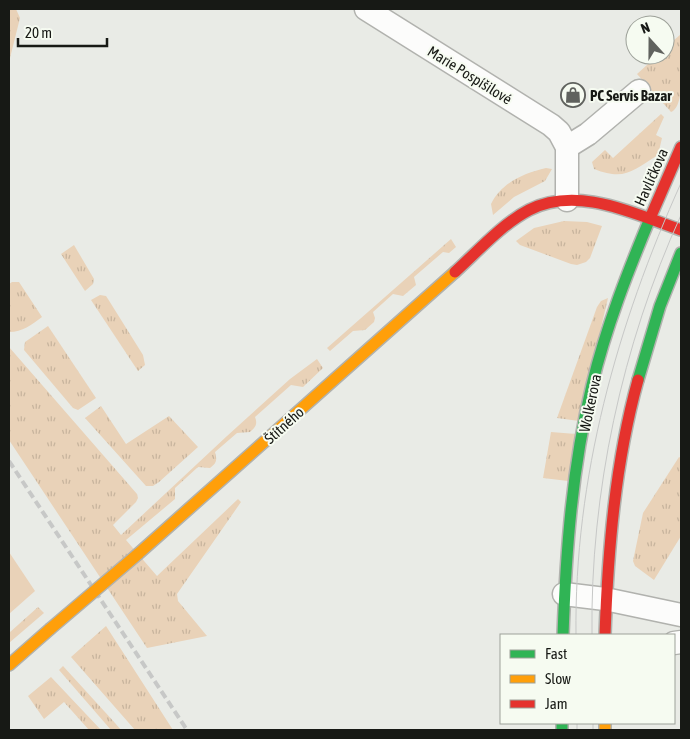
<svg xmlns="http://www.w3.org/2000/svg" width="690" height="739" font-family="'Asap Condensed',sans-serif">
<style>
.grass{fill:url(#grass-tufts)}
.green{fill:#e9d2b8}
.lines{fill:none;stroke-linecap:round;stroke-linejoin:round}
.street-casing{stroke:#b1b2ae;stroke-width:25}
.fast-casing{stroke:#b1b2ae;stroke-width:14}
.slow-casing{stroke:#b1b2ae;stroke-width:14}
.jam-casing{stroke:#b1b2ae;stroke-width:14}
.street{stroke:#fcfcfb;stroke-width:22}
.fast{stroke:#30b455;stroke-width:11}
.slow{stroke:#ff9f0a;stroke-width:11}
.jam{stroke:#e5322d;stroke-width:11}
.tram{stroke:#c7c8c7;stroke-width:1}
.rail{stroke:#c7c8c7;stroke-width:4;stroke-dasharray:8 4;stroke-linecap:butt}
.slow-bridge-casing{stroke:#b1b2ae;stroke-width:14;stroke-linecap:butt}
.slow-bridge{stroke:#ff9f0a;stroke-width:11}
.labels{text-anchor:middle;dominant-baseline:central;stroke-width:4;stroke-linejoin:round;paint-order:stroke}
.street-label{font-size:15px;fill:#171915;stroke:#f6fbf1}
.poi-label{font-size:15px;font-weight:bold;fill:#171915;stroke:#f6fbf1;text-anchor:start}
</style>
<defs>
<pattern id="grass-tufts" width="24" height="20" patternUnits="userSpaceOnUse" patternTransform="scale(1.25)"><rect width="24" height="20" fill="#e9d2b8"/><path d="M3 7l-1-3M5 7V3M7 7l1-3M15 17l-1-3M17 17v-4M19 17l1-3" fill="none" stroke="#c7b49d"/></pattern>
</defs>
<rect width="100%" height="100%" fill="#e9ebe6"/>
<!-- grass -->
<g class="grass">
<polygon points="9,9 16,9 20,18 9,62"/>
<path d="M681,34C681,49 687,107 671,112L637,74L658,55H665V48Z"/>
<path d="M661,114L664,117L656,135L662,138L658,155C632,171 625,181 594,169L592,162L605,150L613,158Z"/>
<path d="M546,168L552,169L545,181L514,197L493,215L491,204C501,183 524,173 546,168Z"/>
<polygon points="564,221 587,222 602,226 590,258 586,262 577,265 571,264 520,245 516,241 534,228"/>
<polygon points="451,239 456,247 449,253 443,252 414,277 416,285 403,296 393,294 373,312 375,318 374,322 365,330 353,331 330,351 327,348"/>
<polygon points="74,245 94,279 93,284 85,291 61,254"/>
<path d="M12,282H19L42,317C31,325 23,332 9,332V284Z"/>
<polygon points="100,295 106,296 108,299 143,355 145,365 138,371 91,300"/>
<polygon points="608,298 579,421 557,418 597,307 601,301"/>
<polygon points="48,326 96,398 78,410 73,408 24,350 25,342"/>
<path d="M9,347L137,494L138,498L136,502L113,525L121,535L227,436L290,379L317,359L323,368L303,387L291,385L255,417C258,424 255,428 250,432L237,433L215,452C217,460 217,463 210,468L198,467L175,488V499L126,540L157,576L238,499L241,502L177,594L178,601L207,636L147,648L9,440Z"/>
<polygon points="101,406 126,444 169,416 198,447 159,482 153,486 146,486 85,418"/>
<polygon points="551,432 576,434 568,481 543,478"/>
<polygon points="679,457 681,458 681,536 654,580 635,566 633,561 643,513"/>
<polygon points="38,607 44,613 9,643 9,633"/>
<polygon points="106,626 173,730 174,730 135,730 71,657"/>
<polygon points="63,666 115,723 121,730 111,730 59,670"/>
<polygon points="51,677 101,730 89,730 64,702 44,719 28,696"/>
</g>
<!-- green -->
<polygon class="green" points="9,552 35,591 9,614"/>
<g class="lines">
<defs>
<g id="street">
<polyline points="366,9 551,125 559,132 567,147 567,200"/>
<polyline points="567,147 588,134 639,91"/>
<polyline points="564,594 605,599 681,615"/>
<polyline points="674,643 681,642"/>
</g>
<g id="fast">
<polyline points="638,380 660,306 681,253"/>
<path d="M563,635C566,551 572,467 592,385C606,327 628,271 651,216"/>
<polyline points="562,723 562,730"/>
</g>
<g id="slow">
<polyline points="138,554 455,272"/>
<polyline points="9,665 50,629"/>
<polyline points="605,723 605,730"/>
</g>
<g id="jam">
<polyline points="651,216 681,147"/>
<path d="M455,272C477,252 502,224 529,210C578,185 634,214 681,230"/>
<path d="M605,635C608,550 615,463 638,380"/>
</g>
</defs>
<!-- street casing -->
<use href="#street" class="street-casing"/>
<!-- fast casing -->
<use href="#fast" class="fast-casing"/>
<!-- slow casing -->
<use href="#slow" class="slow-casing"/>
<!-- jam casing -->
<use href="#jam" class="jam-casing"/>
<!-- street -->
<use href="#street" class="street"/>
<!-- fast -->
<use href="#fast" class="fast"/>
<!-- slow -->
<use href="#slow" class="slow"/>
<!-- jam -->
<use href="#jam" class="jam"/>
<!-- tram -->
<g class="tram">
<path d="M576,635C574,478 617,325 681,183"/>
<path d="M592,635C590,493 622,345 681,215"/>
<polyline points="577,723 577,730"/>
<polyline points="593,723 593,730"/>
</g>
<!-- rail -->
<polyline class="rail" points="9,461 187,730"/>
<defs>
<polyline id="slow-bridge" points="50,629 138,554"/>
</defs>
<!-- slow-bridge casing -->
<use href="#slow-bridge" class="slow-bridge-casing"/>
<!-- slow-bridge -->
<use href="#slow-bridge" class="slow-bridge"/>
</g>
<!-- icons -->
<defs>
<symbol id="shop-ring" viewBox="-11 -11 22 22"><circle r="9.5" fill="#f6fbf1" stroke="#60625e" stroke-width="1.5"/><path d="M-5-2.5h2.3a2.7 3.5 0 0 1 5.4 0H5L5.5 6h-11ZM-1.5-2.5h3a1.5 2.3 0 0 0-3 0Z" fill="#60625e"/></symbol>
</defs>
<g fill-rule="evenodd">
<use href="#shop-ring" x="559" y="81" width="28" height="28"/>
</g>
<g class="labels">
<!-- street labels -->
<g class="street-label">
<text transform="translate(470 75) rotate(32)">Marie Pospíšilové</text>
<text transform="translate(651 177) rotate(-66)">Havlíčkova</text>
<text transform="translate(590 403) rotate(-78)">Wolkerova</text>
<text transform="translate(284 425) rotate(-42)">Štítného</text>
</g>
<!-- poi labels -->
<g class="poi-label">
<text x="590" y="95">PC Servis Bazar</text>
</g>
</g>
<!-- border -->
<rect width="690" height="739" fill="none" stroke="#171915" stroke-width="20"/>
<!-- legend -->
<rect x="500" y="634" width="175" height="90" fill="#f6fbf1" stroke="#9da199"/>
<rect x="510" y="650" width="25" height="8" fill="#30b455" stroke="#9da199"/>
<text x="545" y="659" font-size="15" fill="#171915">Fast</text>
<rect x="510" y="675" width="25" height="8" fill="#ff9f0a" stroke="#9da199"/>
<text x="545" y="684" font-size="15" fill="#171915">Slow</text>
<rect x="510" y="700" width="25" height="8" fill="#e5322d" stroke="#9da199"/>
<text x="545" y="709" font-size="15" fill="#171915">Jam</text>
<!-- north arrow -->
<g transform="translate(650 40) rotate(339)"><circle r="24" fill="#f6fbf1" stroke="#9da199"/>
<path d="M0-4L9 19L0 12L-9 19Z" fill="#60625e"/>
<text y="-8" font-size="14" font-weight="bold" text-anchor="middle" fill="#171915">N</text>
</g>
<!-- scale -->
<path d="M18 38v8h89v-8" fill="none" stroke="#171915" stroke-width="2.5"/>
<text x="25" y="38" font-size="15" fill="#171915" stroke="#f6fbf1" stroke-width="4" paint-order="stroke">20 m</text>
</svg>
